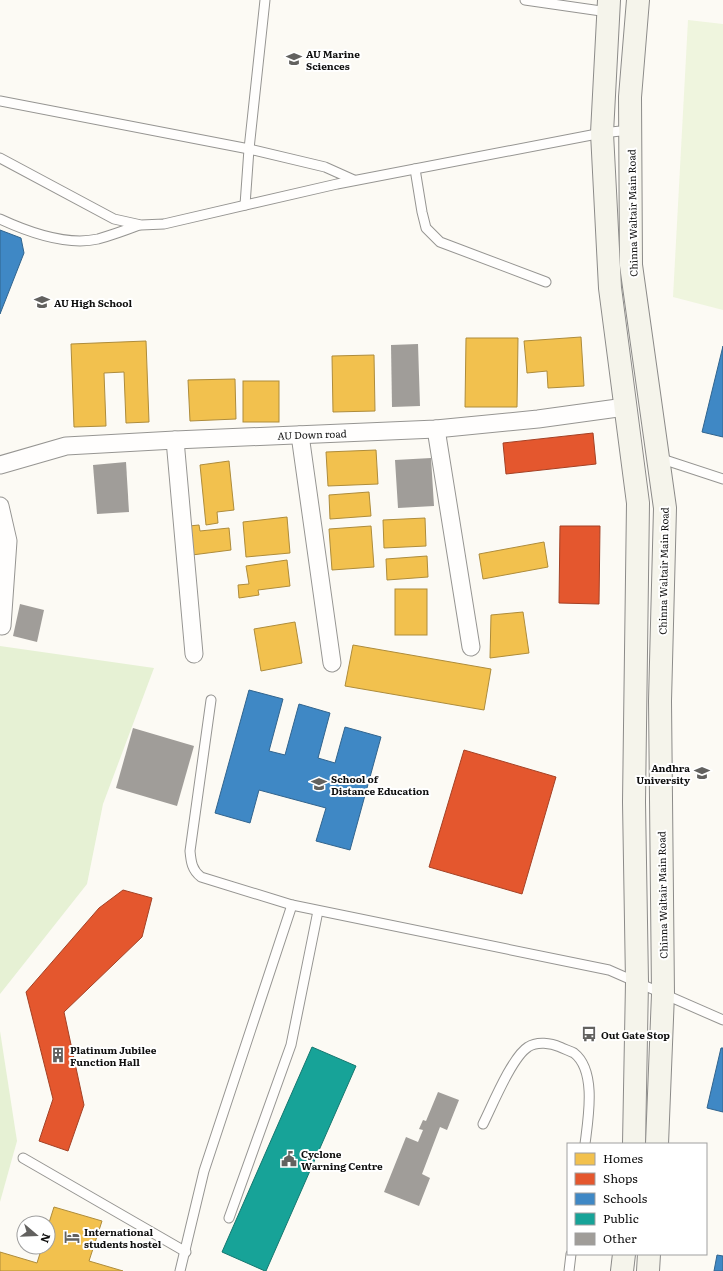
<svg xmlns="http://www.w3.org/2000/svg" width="723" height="1271" font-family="Literata,serif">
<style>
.green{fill:#e6f1d4}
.pitch{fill:#eff5de}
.homes{fill:#f2c14e;stroke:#ae8c3b}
.shops{fill:#e4572e;stroke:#a44125}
.schools{fill:#3f88c5;stroke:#31648e}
.public{fill:#17a398;stroke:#15776f}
.building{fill:#a09d99}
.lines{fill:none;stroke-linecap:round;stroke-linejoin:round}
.lane-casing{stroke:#969592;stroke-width:11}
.street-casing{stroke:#969592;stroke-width:19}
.secondary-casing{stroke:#8c8b89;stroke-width:24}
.lane{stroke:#fffefd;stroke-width:9}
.street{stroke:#fffefd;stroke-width:17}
.secondary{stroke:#f5f4eb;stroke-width:22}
.labels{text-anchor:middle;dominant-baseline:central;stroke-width:4;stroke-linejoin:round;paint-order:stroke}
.poi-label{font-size:10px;font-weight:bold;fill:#0f0f0f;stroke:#fff;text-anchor:start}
.street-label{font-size:10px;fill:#0f0f0f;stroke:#fff}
</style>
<rect width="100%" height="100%" fill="#fcfaf4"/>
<!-- green -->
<g class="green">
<polygon points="0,646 154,668 103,804 87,884 0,994"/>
<polygon points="0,1031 17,1141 0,1202"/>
</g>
<!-- pitch -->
<polygon class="pitch" points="688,20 723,24 723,310 673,297"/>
<!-- homes -->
<g class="homes">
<polygon points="581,337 584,386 548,388 547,371 527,373 524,341"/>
<polygon points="466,338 518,338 517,407 465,407"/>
<polygon points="146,341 149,422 126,423 124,372 104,373 106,426 74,427 71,344"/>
<polygon points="374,355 375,411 333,412 332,356"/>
<polygon points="235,379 236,419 190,421 188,380"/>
<rect x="243" y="381" width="36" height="41"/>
<polygon points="376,450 378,484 328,486 326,452"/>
<polygon points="229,461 234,510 217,512 218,523 206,525 200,465"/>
<polygon points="369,492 371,516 330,519 329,495"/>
<polygon points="287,517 290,553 246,557 243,522"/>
<polygon points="425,518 426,546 384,548 383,520"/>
<polygon points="199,525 200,531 229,528 231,550 192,555 189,526"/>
<polygon points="371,526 374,567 332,570 329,529"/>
<polygon points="544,542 548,567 483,579 479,554"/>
<polygon points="427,556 428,577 387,580 386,559"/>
<polygon points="287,560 290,586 258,590 259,595 239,598 238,585 249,584 246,566"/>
<rect x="395" y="589" width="32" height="46"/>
<polygon points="523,612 529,653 490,658 491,615"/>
<polygon points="295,622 302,663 261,671 254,629"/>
<polygon points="353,645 491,669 484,710 345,686"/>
<polygon points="54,1207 102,1221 89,1261 123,1271 0,1271 0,1252 37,1263 42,1247 48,1247 48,1226"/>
</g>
<!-- shops -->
<g class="shops">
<polygon points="593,433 596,464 506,474 503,443"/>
<polygon points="560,526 600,526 599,604 559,603"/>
<polygon points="464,750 556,777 522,894 429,867"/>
<polygon points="123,890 152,898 142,937 64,1012 84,1105 68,1151 39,1141 53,1099 26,992 99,908"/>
</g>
<!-- schools -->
<g class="schools">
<polygon points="0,230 21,238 24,253 0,314"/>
<polygon points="723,346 723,437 702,432"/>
<polygon points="249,690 283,699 269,751 285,755 299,704 330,713 318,758 335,763 345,727 381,737 350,850 316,841 326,808 259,790 250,823 215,813"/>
<polygon points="721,1048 723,1048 723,1112 707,1108"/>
<polygon points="717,1255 723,1256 723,1271 714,1271"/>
</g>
<!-- public -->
<polygon class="public" points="312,1047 356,1066 266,1271 265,1271 222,1252"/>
<!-- building -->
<g class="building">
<polygon points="418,344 420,406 392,407 391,345"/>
<polygon points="431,458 434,506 398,508 395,460"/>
<polygon points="126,462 129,512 97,514 93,465"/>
<polygon points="20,604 44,610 37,642 13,636"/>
<polygon points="133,728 194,746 177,806 116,788"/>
<polygon points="438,1092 459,1100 447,1130 440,1127 422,1174 430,1178 419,1206 384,1192 406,1137 418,1142 423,1130 419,1129 423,1120 426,1121"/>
</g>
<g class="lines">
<defs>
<g id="lane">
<polyline points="525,0 608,12"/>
<polyline points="0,101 249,149 325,167 354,180"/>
<polyline points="0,158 114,219 141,225 164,224 337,184 602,133 630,130"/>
<polyline points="415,169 422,212 426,228 440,242 546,282"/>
<polyline points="245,205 249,149 265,0"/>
<path d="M0,219C28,232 67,246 98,239C112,235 126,230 139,225"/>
<polyline points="659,458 723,479"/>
<path d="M211,700L190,851C191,862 192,870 201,877L292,905L609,970L723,1020"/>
<path d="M483,1124C492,1106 512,1057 528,1047C537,1041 551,1043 560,1047C564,1049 570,1051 574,1053C597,1071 588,1119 585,1144"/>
<polyline points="23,1158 186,1252"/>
<polyline points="229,1218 291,1045 318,911"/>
<polyline points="180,1271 204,1171 292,905"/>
<polyline points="569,1271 571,1254"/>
</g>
<g id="street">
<polyline points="436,429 471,647"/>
<polyline points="300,435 332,663"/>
<polyline points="175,440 194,654"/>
<polyline points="0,465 66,446 175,440 436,429 538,419 625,407"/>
<polyline points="0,506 8,541 2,626"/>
</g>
<g id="secondary">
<polyline points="609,0 602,133 610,288 638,503 634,802 637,982 634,1144"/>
<polyline points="638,0 630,97 631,265 665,508 660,701 663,994 657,1144"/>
<polyline points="622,1271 624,1254"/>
<polyline points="648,1271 649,1254"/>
</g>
</defs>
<!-- lane casing -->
<use href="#lane" class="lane-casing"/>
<!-- street casing -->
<use href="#street" class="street-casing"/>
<!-- secondary casing -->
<use href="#secondary" class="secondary-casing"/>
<!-- lane -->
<use href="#lane" class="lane"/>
<!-- street -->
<use href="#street" class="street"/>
<!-- secondary -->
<use href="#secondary" class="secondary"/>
</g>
<!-- icons -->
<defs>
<symbol id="university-bare" viewBox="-9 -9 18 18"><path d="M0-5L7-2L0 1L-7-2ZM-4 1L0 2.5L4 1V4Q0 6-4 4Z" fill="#62615f" stroke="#fff" stroke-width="2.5" paint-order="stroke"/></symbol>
<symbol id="school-bare" viewBox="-9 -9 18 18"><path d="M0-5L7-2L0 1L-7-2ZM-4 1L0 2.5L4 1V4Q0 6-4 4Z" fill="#62615f" stroke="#fff" stroke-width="2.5" paint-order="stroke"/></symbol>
<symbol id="bus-bare" viewBox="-9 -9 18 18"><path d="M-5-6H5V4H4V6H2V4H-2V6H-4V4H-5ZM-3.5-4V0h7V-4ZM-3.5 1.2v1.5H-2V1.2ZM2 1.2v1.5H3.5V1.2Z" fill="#62615f" stroke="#fff" stroke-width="2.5" paint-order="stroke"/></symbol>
<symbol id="building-bare" viewBox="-9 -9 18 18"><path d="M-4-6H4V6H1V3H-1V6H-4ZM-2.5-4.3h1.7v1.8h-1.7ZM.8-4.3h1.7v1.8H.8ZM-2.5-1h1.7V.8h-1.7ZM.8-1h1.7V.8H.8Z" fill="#62615f" stroke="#fff" stroke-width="2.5" paint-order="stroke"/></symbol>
<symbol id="civic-bare" viewBox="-9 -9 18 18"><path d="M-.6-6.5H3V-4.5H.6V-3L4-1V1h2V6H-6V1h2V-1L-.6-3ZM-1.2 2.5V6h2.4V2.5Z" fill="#62615f" stroke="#fff" stroke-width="2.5" paint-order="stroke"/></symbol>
<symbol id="hotel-bare" viewBox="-9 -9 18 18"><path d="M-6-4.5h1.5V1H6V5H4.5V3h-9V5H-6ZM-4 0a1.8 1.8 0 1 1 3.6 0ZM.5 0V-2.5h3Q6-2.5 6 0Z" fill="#62615f" stroke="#fff" stroke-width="2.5" paint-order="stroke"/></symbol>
</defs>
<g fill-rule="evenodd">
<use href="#university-bare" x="283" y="48" width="22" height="22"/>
<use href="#school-bare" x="31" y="291" width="22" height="22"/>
<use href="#university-bare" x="691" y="762" width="22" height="22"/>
<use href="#university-bare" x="308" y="773" width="22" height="22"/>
<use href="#bus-bare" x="578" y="1023" width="22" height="22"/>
<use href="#building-bare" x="47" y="1044" width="22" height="22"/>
<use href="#civic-bare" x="278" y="1148" width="22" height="22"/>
<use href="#hotel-bare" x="61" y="1226" width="22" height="22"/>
</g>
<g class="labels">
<!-- poi labels -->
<g class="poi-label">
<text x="306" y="53">AU Marine<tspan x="306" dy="12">Sciences</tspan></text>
<text x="54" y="302">AU High School</text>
<text x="690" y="767" text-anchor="end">Andhra<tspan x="690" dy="12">University</tspan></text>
<text x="331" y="778">School of<tspan x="331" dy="12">Distance Education</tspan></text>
<text x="601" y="1034">Out Gate Stop</text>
<text x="70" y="1049">Platinum Jubilee<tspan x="70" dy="12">Function Hall</tspan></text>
<text x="301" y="1153">Cyclone<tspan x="301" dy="12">Warning Centre</tspan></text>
<text x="84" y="1231">International<tspan x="84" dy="12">students hostel</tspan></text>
</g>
<!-- street labels -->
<g class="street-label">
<text transform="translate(632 213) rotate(-91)">Chinna Waltair Main Road</text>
<text transform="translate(312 434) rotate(-2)">AU Down road</text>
<text transform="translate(663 571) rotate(-89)">Chinna Waltair Main Road</text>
<text transform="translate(662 895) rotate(-91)">Chinna Waltair Main Road</text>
</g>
</g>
<!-- legend -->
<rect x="567" y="1143" width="140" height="112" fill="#ffffff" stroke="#9f9f9f"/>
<rect x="575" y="1153" width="20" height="12" fill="#f2c14e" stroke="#9f9f9f"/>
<text x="603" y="1163" font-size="12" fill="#0f0f0f">Homes</text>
<rect x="575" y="1173" width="20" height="12" fill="#e4572e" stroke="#9f9f9f"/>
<text x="603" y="1183" font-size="12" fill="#0f0f0f">Shops</text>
<rect x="575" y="1193" width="20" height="12" fill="#3f88c5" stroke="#9f9f9f"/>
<text x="603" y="1203" font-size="12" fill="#0f0f0f">Schools</text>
<rect x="575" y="1213" width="20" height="12" fill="#17a398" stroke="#9f9f9f"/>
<text x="603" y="1223" font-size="12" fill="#0f0f0f">Public</text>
<rect x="575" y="1233" width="20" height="12" fill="#a09d99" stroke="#9f9f9f"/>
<text x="603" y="1243" font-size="12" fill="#0f0f0f">Other</text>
<!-- north arrow -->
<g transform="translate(36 1235) rotate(109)"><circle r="19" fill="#ffffff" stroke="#9f9f9f"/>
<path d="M0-3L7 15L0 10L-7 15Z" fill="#62615f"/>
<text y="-6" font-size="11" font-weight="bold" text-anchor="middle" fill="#0f0f0f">N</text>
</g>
</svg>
